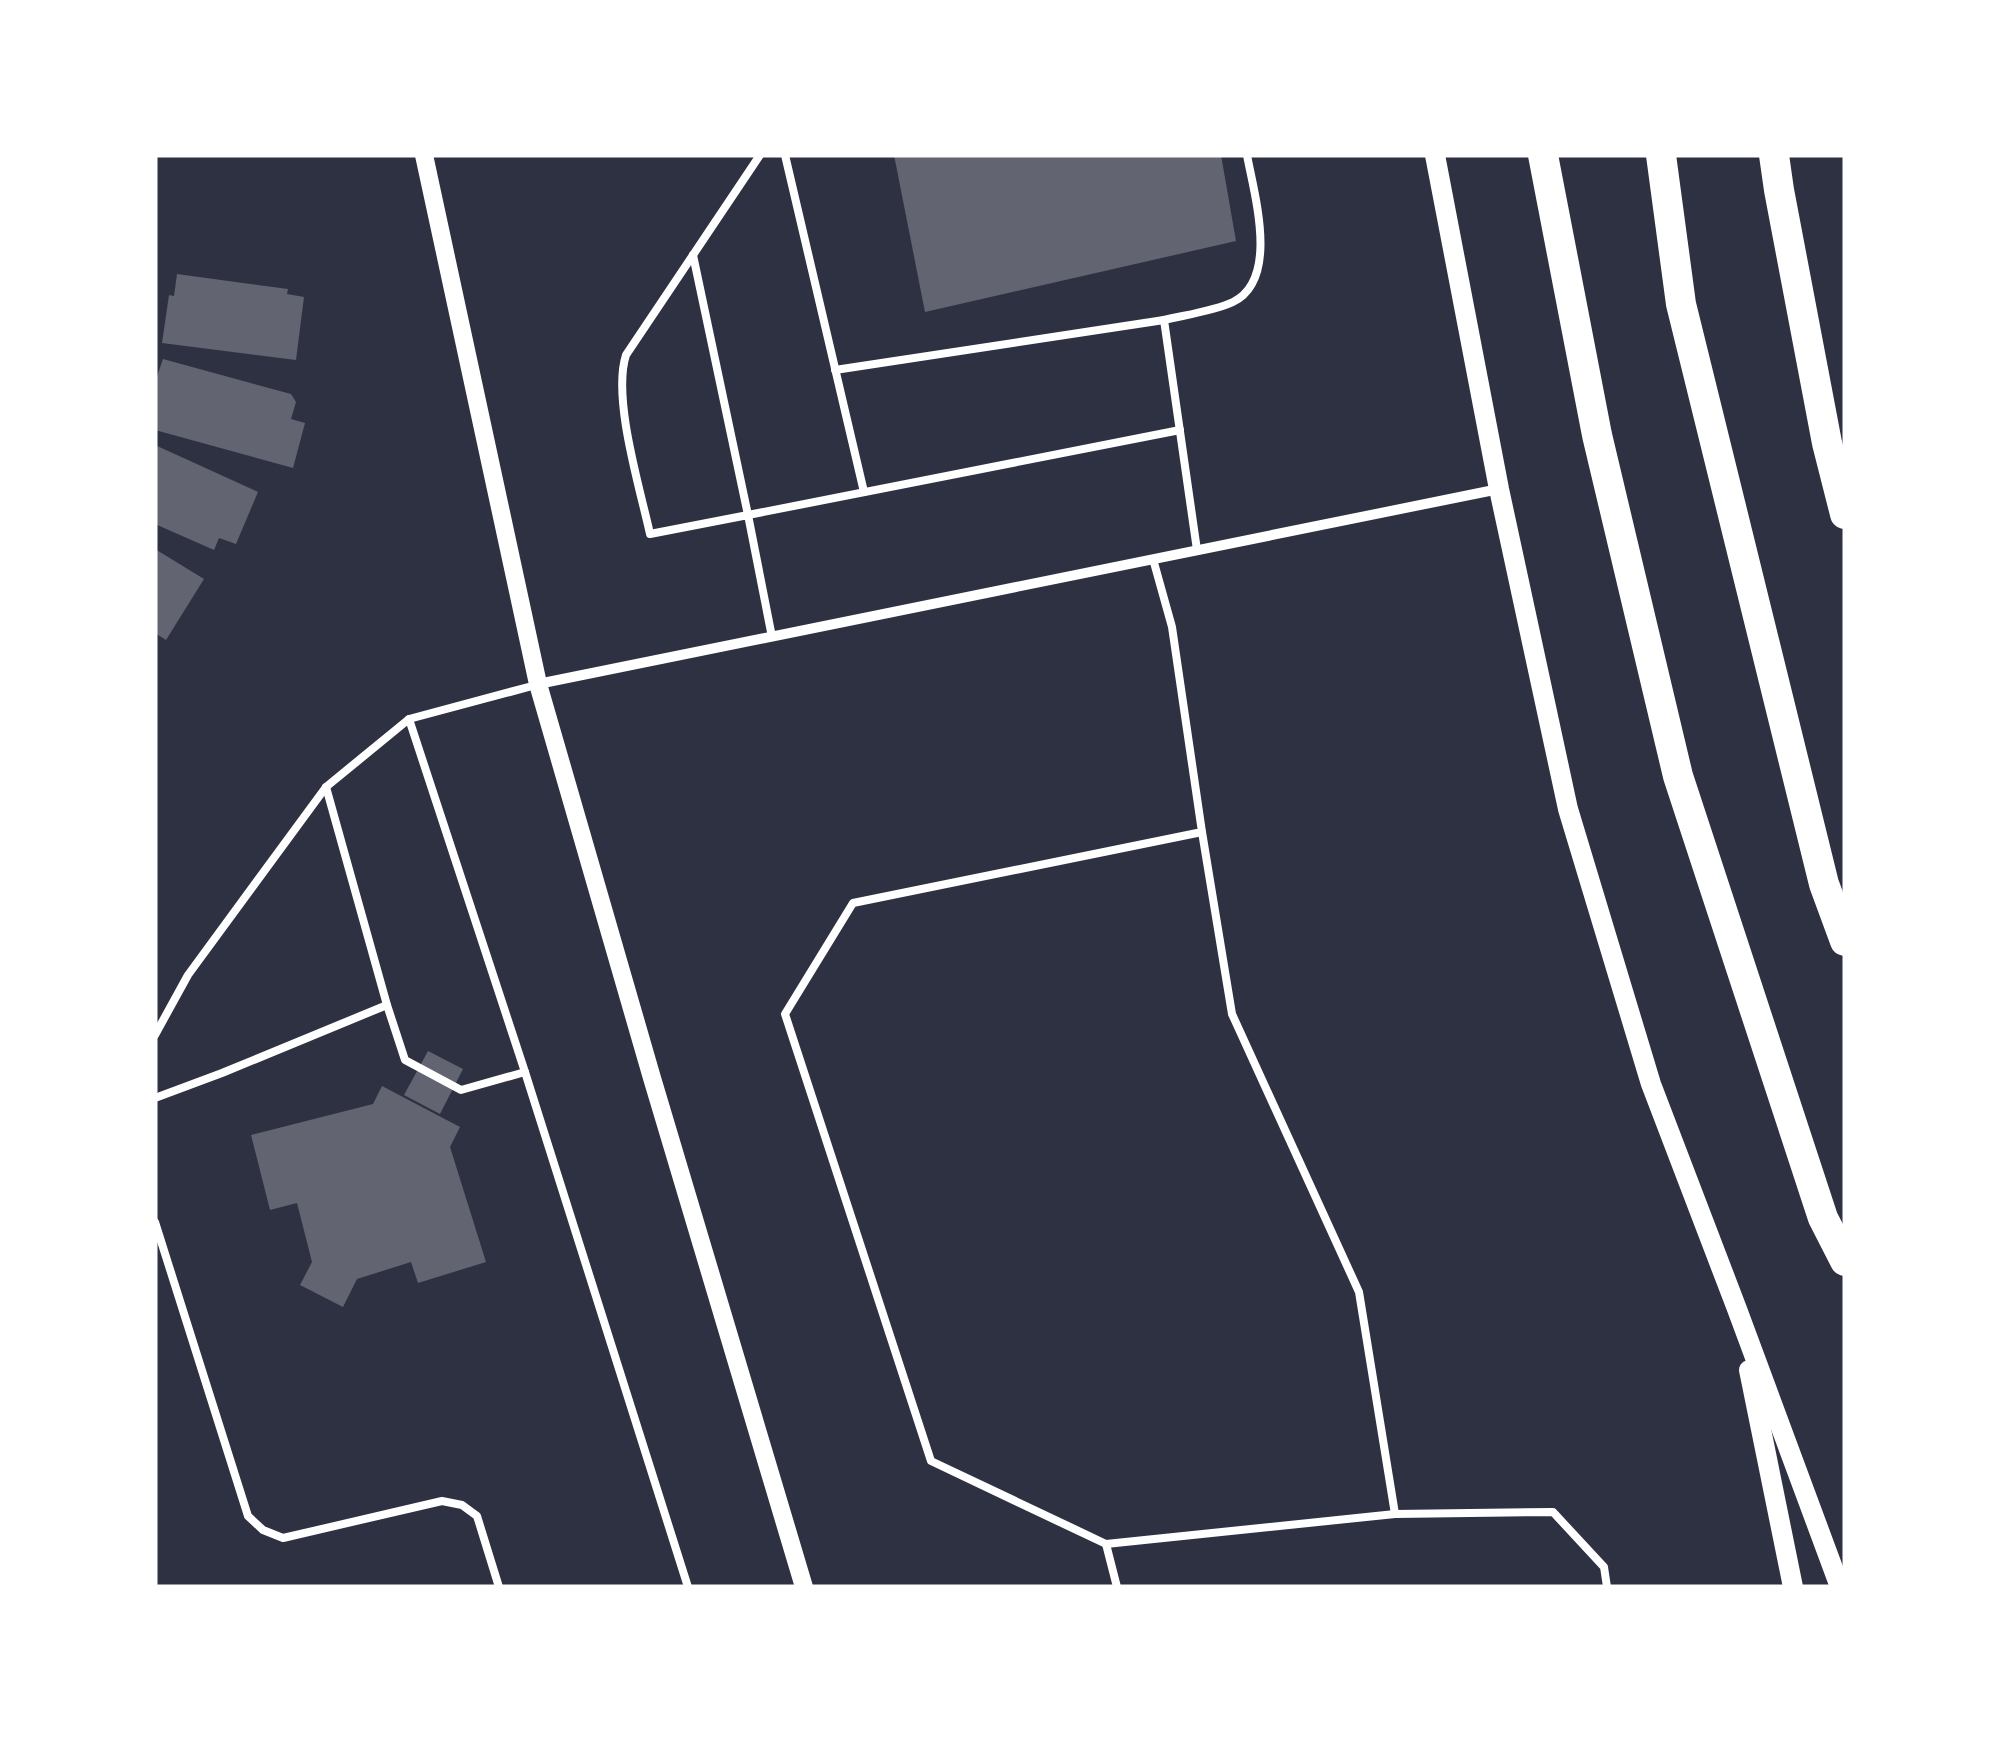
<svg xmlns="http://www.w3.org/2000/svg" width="2000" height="1742" font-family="Rubik,sans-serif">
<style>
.building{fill:#626471}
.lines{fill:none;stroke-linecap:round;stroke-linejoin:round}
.service{stroke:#fff;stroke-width:8}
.minor{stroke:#fff;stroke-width:10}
.tertiary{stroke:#fff;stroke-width:18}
.secondary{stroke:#fff;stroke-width:20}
.motorway{stroke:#fff;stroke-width:30}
</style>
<rect width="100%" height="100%" fill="#2d3142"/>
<!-- building -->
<g class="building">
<polygon points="894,155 1221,155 1236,241 925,312"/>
<polygon points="177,274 288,289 287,294 304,297 296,360 162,343 169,295 174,296"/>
<polygon points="163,359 291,394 296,402 291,419 305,423 293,468 155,430 155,382"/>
<polygon points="155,445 258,492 236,544 219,538 214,550 155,524"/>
<polygon points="155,549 204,579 166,640 155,633"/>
<polygon points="428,1051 463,1069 440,1114 404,1095"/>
<polygon points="382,1086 460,1127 450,1147 486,1262 418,1283 411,1262 357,1279 343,1307 300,1285 312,1262 297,1203 270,1210 251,1135 373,1104"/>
</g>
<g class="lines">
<!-- service -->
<g class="service">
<path d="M760,155L626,355C612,398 640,488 650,534L748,515L772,637"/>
<polyline points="785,155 864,492"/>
<polyline points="693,255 748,515 1180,430"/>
<polyline points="835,370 1164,320"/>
<path d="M1197,550L1164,320C1185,315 1214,311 1233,302C1280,279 1254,194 1247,155"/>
<polyline points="409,719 525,1072 688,1587"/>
<polyline points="1202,832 1232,1014 1359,1292 1395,1514 1553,1512 1604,1567 1607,1587"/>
<polyline points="387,1005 405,1060 461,1090 525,1072"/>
<polyline points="155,1035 188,975 326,787 409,719 536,685"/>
<polyline points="155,1098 222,1073 387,1005 326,787"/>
<polyline points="155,1222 248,1516 263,1530 283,1538 442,1501 462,1505 477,1516 499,1587"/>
<polyline points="1106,1544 1395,1514"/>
<polyline points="1117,1587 1106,1544 931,1461 785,1014 853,903 1202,832 1172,627 1153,559"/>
</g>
<!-- minor -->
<polyline class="minor" points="538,684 1499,489"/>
<!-- tertiary -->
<polyline class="tertiary" points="424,155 538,684 652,1078 804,1587"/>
<!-- secondary -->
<g class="secondary">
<polyline points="1435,155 1499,489 1568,809 1651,1084 1737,1309 1840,1587"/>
<polyline points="1749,1370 1793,1587"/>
</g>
<!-- motorway -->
<g class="motorway">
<polyline points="1543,155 1597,435 1678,776 1823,1218 1845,1261"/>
<polyline points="1661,155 1681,304 1824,884 1845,941"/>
<polyline points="1774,155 1779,190 1827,443 1845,514"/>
</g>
</g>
<!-- border -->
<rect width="2000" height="1742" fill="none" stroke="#ffffff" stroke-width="315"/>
</svg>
